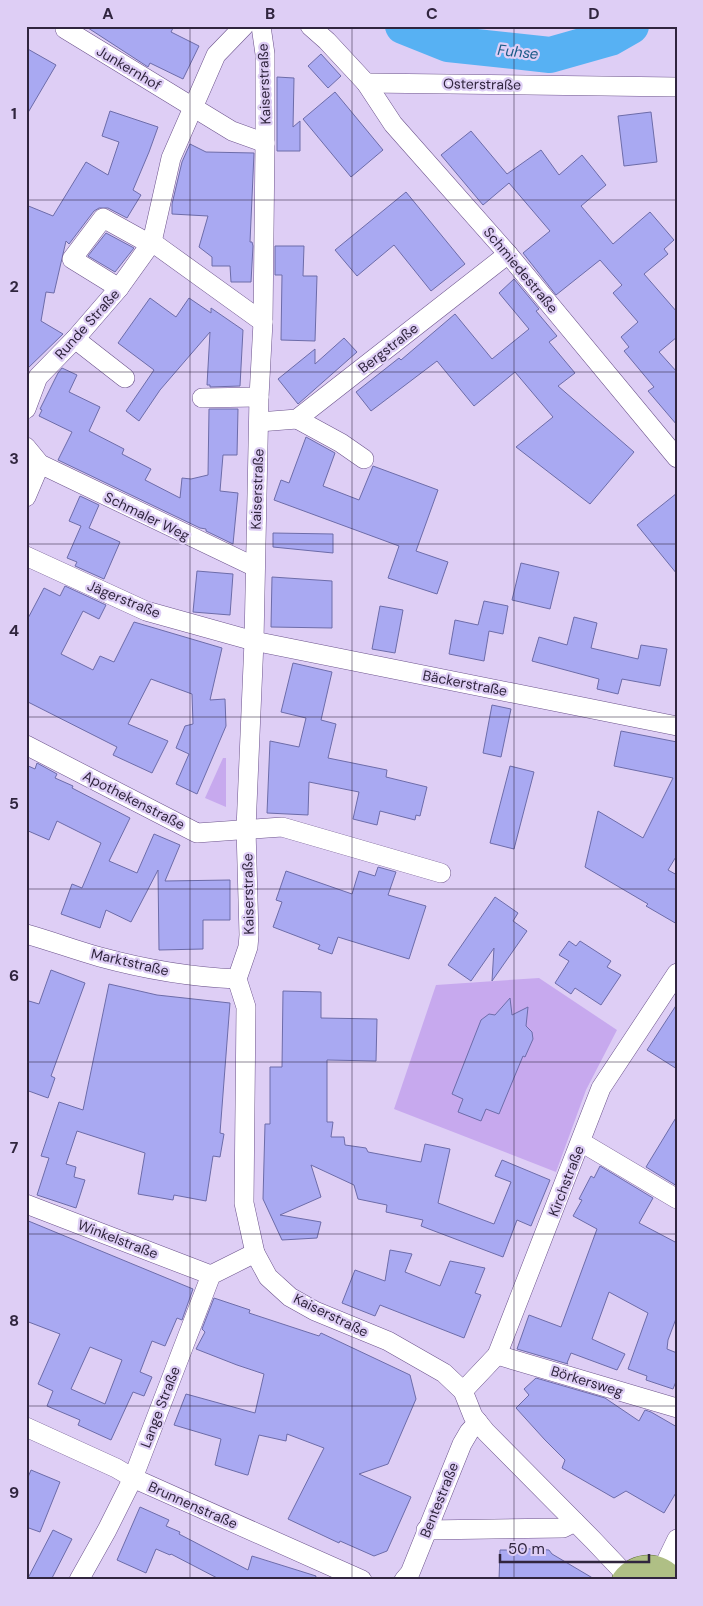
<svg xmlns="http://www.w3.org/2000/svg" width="703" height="1606" font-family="'DM Sans',sans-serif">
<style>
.green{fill:#c7a9ee}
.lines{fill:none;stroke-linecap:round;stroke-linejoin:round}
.river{stroke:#57b1f3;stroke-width:36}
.building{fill:#a9a9f2;stroke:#6d6ca9;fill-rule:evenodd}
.minor-casing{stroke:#6c538c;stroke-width:20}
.major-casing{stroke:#5f6e37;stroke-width:25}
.minor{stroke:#fff;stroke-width:19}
.major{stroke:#afbf85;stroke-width:24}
.grid{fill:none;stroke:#30253e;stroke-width:1;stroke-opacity:0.55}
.labels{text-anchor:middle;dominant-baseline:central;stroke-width:4.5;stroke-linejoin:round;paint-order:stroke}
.street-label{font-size:14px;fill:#30253e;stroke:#decef5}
.water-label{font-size:15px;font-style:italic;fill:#1b5b87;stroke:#decef5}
.neatline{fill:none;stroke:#30253e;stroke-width:2}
.grid-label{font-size:16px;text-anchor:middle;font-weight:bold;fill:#30253e}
</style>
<rect width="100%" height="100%" fill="#decef5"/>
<!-- green -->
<g class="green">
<polygon points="223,758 226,758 226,807 205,798"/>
<polygon points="539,978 617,1030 586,1090 556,1172 394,1109 436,985"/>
</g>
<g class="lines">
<!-- river -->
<polyline class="river" points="403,26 448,44 550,55 610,38 631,26"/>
</g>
<!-- building -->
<g class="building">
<polygon points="85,26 174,26 171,32 199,46 183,79 150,63 148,67"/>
<polygon points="26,48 56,65 26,116"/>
<polygon points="321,54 341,76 328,88 308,66"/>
<polygon points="277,77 294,78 293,127 300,121 300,151 277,151"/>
<polygon points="335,92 383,150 351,177 303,119"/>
<polygon points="110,111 158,127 149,152 133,190 141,195 127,218 108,208 99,208 94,211 69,244 66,241 54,293 46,292 41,321 63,334 26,370 26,205 53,216 86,162 108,175 119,142 102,136"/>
<polygon points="651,112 657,162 624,166 618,116"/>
<polygon points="471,131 507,174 541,150 559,175 582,155 606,185 581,206 613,244 650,212 674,240 664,249 668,254 644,274 677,312 677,337 659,352 677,372 677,425 648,391 654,387 624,351 629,347 621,337 638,322 613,293 622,285 600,260 556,295 523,253 550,231 509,183 483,205 441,155"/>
<polygon points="190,144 206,152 254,153 250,242 252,242 253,246 251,282 231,282 230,266 212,266 212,257 199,247 208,216 172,214 172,204 182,162"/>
<polygon points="406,192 465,264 431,291 394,245 357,276 335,250"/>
<polygon points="106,233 134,248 115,272 88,256"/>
<polygon points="275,246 304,246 303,276 317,276 315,341 281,340 282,275 275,275"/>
<polygon points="514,279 539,309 536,311 557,336 549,342 575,373 558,386 634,452 590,504 516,447 553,417 515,372 474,406 437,361 371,411 356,392 399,358 401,360 455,314 492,359 529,329 499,293"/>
<polygon points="150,298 176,317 189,298 211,313 211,308 243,330 240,386 210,387 210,385 207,385 210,332 160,390 139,421 126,411 154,370 118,343"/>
<polygon points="344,338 357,352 298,404 278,379 315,349 315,364"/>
<polygon points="62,368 77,375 69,392 100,407 89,431 124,449 122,454 151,469 145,480 180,498 182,478 191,479 208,475 209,409 238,409 237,455 223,455 220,491 238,493 233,544 206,531 206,529 200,528 58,460 72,432 39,416 42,410 40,409 58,373"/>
<polygon points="306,437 335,453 323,486 359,500 373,466 438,490 416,551 448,562 437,594 388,578 399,546 274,500 281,480 289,483"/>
<polygon points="677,493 677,574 637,525"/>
<polygon points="80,496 99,505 89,528 120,542 104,579 75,566 77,562 67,558 81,526 69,521"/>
<polygon points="273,533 333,534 333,553 273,547"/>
<polygon points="521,563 559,572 550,609 512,600"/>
<polygon points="197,571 233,574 230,615 193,612"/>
<polygon points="272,577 332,581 332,628 271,627"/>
<polygon points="65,586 106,605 99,619 83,611 61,654 93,670 100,656 114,662 134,622 222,648 210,700 225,699 226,726 197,794 176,784 189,754 176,748 185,726 193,724 192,694 151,679 128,724 168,741 152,773 113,755 117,747 26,701 26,622 44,588 60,596"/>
<polygon points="484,601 508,606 503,634 489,631 484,661 449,654 455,620 478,625"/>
<polygon points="380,606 403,610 395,653 372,649"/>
<polygon points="574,617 597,623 591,648 638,659 641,645 667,649 660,686 622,679 618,694 597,689 599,679 532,661 539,637 567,645"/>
<polygon points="293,663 332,672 321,720 336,724 328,758 387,770 386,777 427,787 420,816 416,815 415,820 380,811 377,825 353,819 359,792 309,782 308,815 267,813 270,741 299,747 306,718 281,712"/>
<polygon points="492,705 511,709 501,757 483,753"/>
<polygon points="621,731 677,742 677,855 668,870 677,875 677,924 646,906 648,904 585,867 598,811 643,838 673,778 614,766"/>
<polygon points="37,763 57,774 55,778 73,786 72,788 130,818 109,861 137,873 154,834 180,845 165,881 230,880 230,920 203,920 203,949 159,950 158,870 131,922 106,910 100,928 61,914 72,884 82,888 101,843 57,821 49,840 26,830 26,765 35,769"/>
<polygon points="510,766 534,772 514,849 490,843"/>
<polygon points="378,867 396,872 388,895 426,906 409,959 338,937 332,954 318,949 320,945 273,927 282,902 276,900 286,871 352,894 359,871 375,876"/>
<polygon points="495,897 518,913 513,921 527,931 492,981 494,948 471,981 448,965"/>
<polygon points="569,941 576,946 580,941 611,961 607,967 621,975 601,1005 575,988 571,994 555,983 569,961 559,955"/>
<polygon points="51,970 85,983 51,1076 55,1078 48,1098 26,1090 26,1009 29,1001 39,1004"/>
<polygon points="109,984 157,995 230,1003 220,1133 224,1134 220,1157 213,1156 206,1201 174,1195 173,1200 138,1194 145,1153 77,1131 66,1164 76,1167 74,1177 85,1180 76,1208 37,1195 49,1158 41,1156 59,1102 83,1110"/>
<polygon points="283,991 321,992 321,1018 377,1019 376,1061 327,1060 327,1122 333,1122 331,1137 344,1137 345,1145 366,1148 368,1152 421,1162 425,1144 450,1149 438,1203 494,1224 511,1182 495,1176 502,1160 550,1180 531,1226 517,1220 503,1257 421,1226 423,1220 386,1212 387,1205 358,1199 354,1185 311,1165 321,1197 280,1215 321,1222 317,1238 282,1240 263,1199 265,1124 270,1124 270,1067 282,1067"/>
<polygon points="510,998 512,1015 528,1007 526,1026 532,1032 533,1039 525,1057 523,1056 499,1114 486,1109 481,1121 458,1112 463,1099 452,1094 481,1020 489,1014 495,1015"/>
<polygon points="677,1004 677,1069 647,1050"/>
<polygon points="677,1116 677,1186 646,1167"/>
<polygon points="600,1166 653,1198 639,1223 677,1243 677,1316 668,1340 667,1349 677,1353 677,1379 673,1389 646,1380 647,1376 628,1369 648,1313 609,1292 592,1339 625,1354 617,1370 571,1353 567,1363 568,1364 517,1349 529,1315 561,1327 597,1229 573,1216 582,1200 579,1199 591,1176 594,1178"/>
<path d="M26,1220L193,1289L182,1320L177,1318L165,1346L152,1341L140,1372L152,1377L144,1396L133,1392L111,1440L78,1425L80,1420L47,1406L53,1391L38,1384L60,1334L26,1321ZM90,1347L122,1360L105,1404L71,1389Z"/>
<polygon points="390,1250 412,1254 405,1272 440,1286 450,1261 485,1268 475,1293 481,1295 464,1338 380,1305 375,1316 342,1303 355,1270 385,1281"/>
<polygon points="214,1298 250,1310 249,1313 319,1336 321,1333 410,1375 416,1399 388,1464 359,1474 411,1497 387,1551 374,1556 340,1541 339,1543 288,1519 324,1448 287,1434 286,1441 259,1435 248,1475 247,1475 215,1465 221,1439 174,1425 186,1394 255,1413 264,1374 237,1365 196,1349 205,1332 202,1329"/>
<polygon points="536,1378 605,1398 639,1421 645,1410 651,1412 677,1427 677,1491 664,1513 626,1491 614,1498 562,1468 565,1460 545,1440 516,1408 529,1395 524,1389"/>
<polygon points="31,1470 60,1482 40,1532 26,1527 26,1482"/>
<polygon points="140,1507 169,1520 166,1526 180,1532 179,1534 248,1570 252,1556 316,1576 315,1580 221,1580 171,1554 170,1555 156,1549 146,1573 117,1560"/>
<polygon points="53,1530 72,1539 51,1580 27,1580"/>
<polygon points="515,1548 549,1550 552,1554 596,1580 499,1580 500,1550 515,1550"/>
</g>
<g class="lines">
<defs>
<g id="minor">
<polyline points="261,26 265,54 265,143 263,322 259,397 254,641 246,829 249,935 248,947 237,979 246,1007 244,1203 255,1253 268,1277 290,1297 315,1311 388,1341 444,1373 463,1391 473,1416 486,1432 593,1540 627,1576"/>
<polyline points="310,26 327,41 366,83 393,124 508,254 677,458"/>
<polyline points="65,29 232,131 265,143"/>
<polyline points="366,83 677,87"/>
<polyline points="152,242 263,322"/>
<polyline points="119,288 72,259 103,218 150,244"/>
<polyline points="75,339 125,378"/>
<polyline points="202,398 259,397"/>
<polyline points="26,409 38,377 75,339 119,288 152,242 171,158 216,55 244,26"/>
<polyline points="297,419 341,443 364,459"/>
<polyline points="259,422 297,419 508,254"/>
<polyline points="26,447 40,464 255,567"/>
<polyline points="26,497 40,464"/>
<polyline points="26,556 146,611 254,641 677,726"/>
<polyline points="26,745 197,833 282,827 441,873"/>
<path d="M26,934C51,941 75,950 100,957C144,969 191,977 237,979"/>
<polyline points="581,1142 677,1199"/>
<polyline points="26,1204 211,1275"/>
<polyline points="497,1355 677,1408"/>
<polyline points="463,1391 497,1355 501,1345 601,1088 677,973"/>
<polyline points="26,1427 116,1468 133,1478 362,1580"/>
<polyline points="426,1530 563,1528 575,1522"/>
<polyline points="662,1570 677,1539"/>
<polyline points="79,1580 107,1530 133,1478 211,1275 255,1253"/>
<polyline points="404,1580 410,1573 462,1444 469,1432 478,1422"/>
</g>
<path id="major" d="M624,1580C636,1563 661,1563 673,1580"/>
</defs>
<!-- minor casing -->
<use href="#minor" class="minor-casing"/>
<!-- major casing -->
<use href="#major" class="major-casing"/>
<!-- minor -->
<use href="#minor" class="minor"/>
<!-- major -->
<use href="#major" class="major"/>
</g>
<!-- grid -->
<path class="grid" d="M190,26V1580M352,26V1580M514,26V1580M26,200H677M26,372H677M26,544H677M26,717H677M26,889H677M26,1062H677M26,1234H677M26,1406H677"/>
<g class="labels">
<!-- street labels -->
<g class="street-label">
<text transform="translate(129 68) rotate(31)">Junkernhof</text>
<text transform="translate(264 84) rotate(-92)">Kaiserstraße</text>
<text transform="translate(482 84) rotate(1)">Osterstraße</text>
<text transform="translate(521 270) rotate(50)">Schmiedestraße</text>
<text transform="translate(87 324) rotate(-48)">Runde Straße</text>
<text transform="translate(388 348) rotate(-38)">Bergstraße</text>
<text transform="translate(257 489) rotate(-88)">Kaiserstraße</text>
<text transform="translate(147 516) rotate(26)">Schmaler Weg</text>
<text transform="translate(124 599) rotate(22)">Jägerstraße</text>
<text transform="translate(465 683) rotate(11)">Bäckerstraße</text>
<text transform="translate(134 800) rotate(27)">Apothekenstraße</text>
<text transform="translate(248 894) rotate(-91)">Kaiserstraße</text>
<text transform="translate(130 962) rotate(13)">Marktstraße</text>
<text transform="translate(566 1181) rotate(-69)">Kirchstraße</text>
<text transform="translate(118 1239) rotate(21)">Winkelstraße</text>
<text transform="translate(331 1315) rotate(26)">Kaiserstraße</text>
<text transform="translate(587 1381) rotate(17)">Börkersweg</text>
<text transform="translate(160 1407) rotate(-69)">Lange Straße</text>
<text transform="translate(439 1500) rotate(-68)">Bentestraße</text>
<text transform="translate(193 1505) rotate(24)">Brunnenstraße</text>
</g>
<!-- water labels -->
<g class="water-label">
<text transform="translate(518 52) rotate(6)">Fuhse</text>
</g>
</g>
<!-- border -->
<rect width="703" height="1606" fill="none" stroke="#decef5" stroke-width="55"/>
<!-- scale -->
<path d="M500 1554v8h149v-8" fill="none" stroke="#30253e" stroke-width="2.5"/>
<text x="508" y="1554" font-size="15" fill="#30253e" stroke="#decef5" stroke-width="4" paint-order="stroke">50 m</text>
<rect x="28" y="28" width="648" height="1550" class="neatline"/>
<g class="grid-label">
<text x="108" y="19">A</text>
<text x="270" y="19">B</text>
<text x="432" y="19">C</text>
<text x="594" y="19">D</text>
<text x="14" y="119">1</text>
<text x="14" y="292">2</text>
<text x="14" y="464">3</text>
<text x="14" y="636">4</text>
<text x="14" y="809">5</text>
<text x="14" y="981">6</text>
<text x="14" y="1153">7</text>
<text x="14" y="1326">8</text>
<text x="14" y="1498">9</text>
</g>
</svg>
